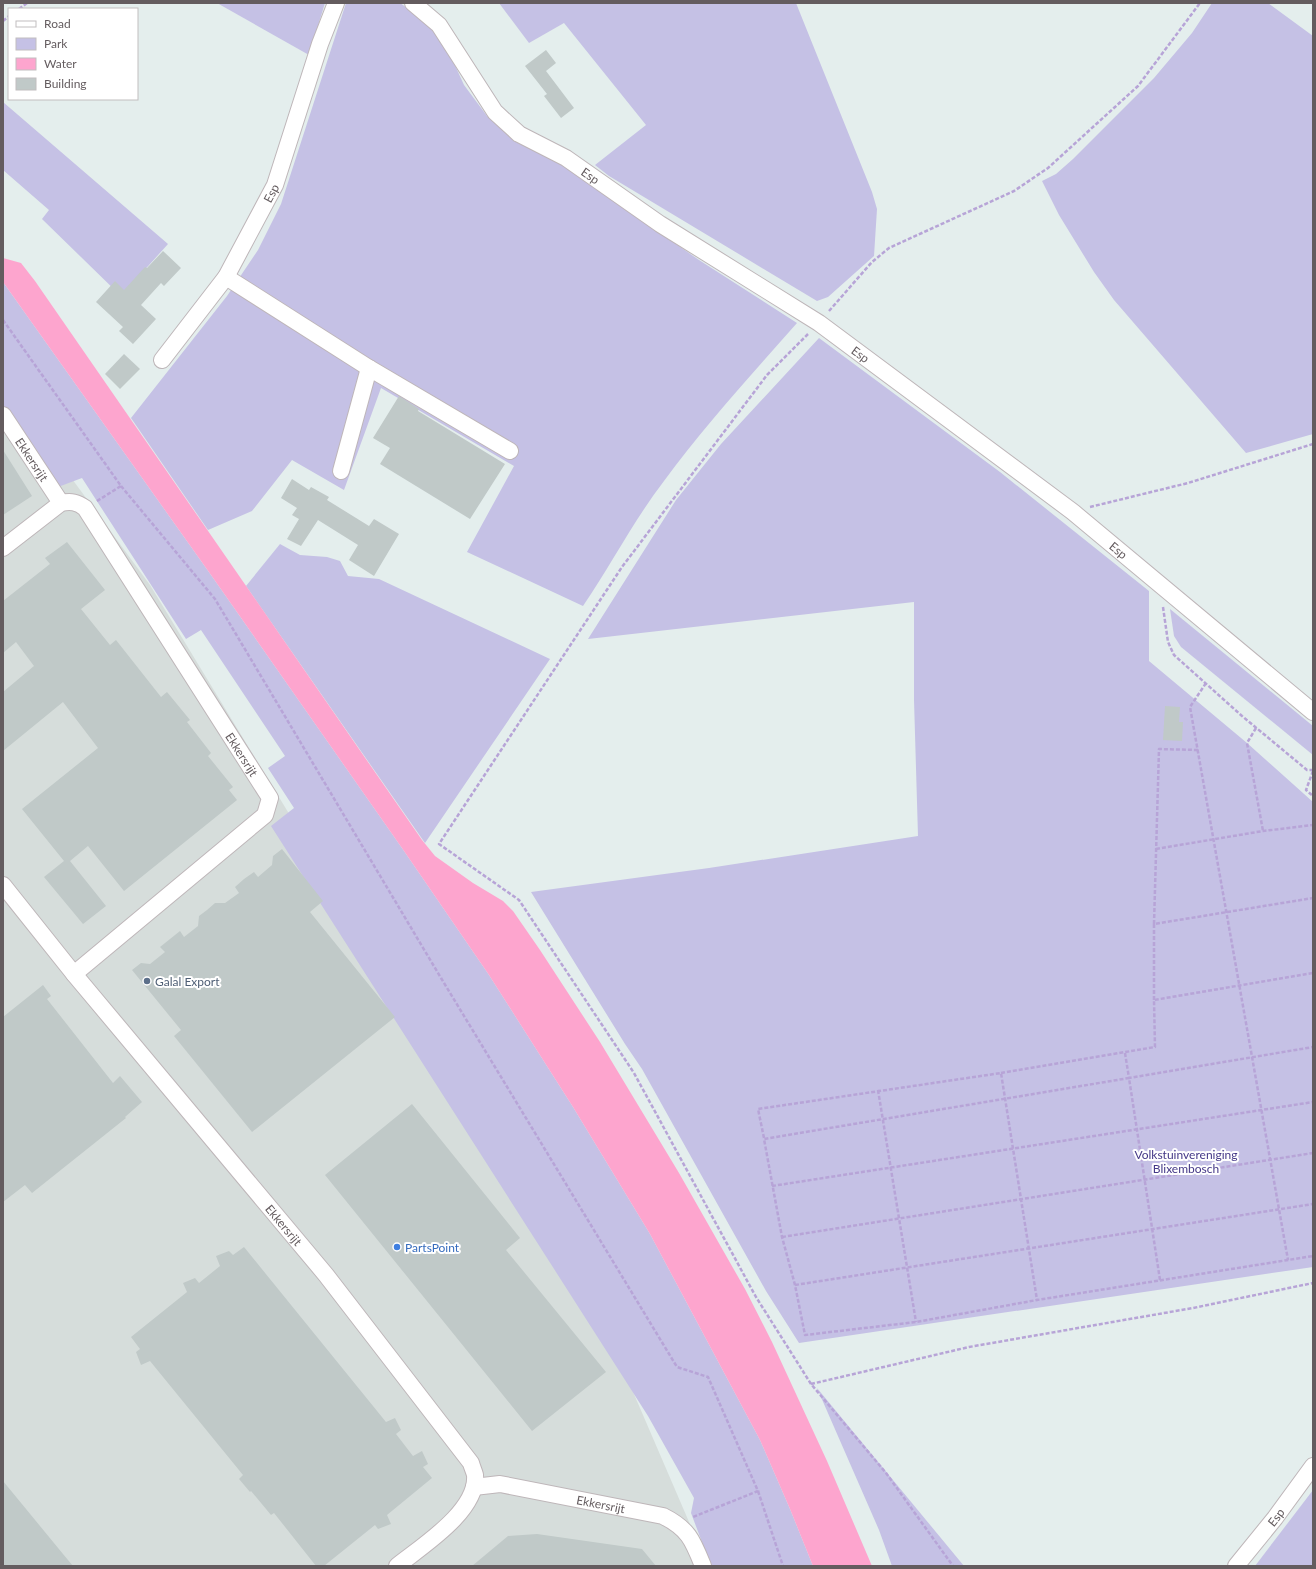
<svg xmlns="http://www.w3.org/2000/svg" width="1316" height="1569" font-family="Lato,sans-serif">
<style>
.industrial{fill:#d6dddb}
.green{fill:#c5c1e5}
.water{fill:#fda5ce}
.building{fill:#c0c9c8}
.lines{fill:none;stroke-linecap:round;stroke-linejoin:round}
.minor-casing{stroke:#beb6b9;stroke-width:18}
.path{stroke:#b7a4d7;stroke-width:2.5;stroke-dasharray:4 2;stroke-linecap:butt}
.minor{stroke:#fff;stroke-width:16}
.service-dot{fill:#5c6f8a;stroke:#fff;stroke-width:1.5}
.shop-dot{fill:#3f7fe0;stroke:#fff;stroke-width:1.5}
.labels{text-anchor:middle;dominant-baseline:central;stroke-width:4;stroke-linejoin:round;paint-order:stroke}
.street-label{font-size:12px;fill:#645c5f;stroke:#fff}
.service-label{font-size:12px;fill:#4e5e75;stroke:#fff;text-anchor:start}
.park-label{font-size:12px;fill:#443887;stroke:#fff}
.shop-label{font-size:12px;fill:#366cbe;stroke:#fff;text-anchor:start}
</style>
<rect width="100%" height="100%" fill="#e4eeed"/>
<!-- industrial -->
<polygon class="industrial" points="3,385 150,585 615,1350 708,1566 3,1566"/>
<!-- green -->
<g class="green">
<polygon points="217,3 325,3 309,55"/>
<path d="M346,3H400L426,21L439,35L453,61L464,85L487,116L514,141L573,169L653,228L699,260L797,323C751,375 705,425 664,481C634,520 611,565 583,606L467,552L514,466L381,388L344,490L292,460L252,511L208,530L131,418L227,296L258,250L281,204Z"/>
<polygon points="499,3 796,3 872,192 877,209 874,256 828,297 817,301 609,176 595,165 646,125 564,23 529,43"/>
<polygon points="1212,3 1268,3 1313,36 1313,434 1246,453 1114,300 1094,272 1059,215 1042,181 1056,174 1073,159 1154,78 1192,33"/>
<polygon points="3,102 168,244 121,296 42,219 49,210 3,170"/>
<polygon points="3,282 211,575 404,851 489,975 573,1107 650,1234 760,1440 790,1509 813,1566 711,1566 691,1513 694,1498 648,1416 271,826 294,808 268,768 285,756 201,630 186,639 82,478 58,487 3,405"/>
<polygon points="819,338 1000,472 1149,591 1149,661 1247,743 1313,802 1313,1267 799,1343 766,1291 642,1069 625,1044 531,892 709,868 918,836 914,700 914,602 588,639 676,500 721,444"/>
<polygon points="280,544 300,555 327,557 340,561 348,576 379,579 550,659 425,843 246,586"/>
<polygon points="1170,609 1313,726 1313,755 1181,647 1174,636"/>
<polygon points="817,1388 964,1566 892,1566 879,1530"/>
<polygon points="1313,1490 1313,1566 1255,1566"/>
</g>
<!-- water -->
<polygon class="water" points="3,258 21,263 35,281 422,840 435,856 473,883 503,901 513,911 540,950 600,1042 679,1173 745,1289 772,1342 827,1461 872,1566 813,1566 790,1509 760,1440 650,1234 573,1107 489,975 404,851 211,575 3,282"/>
<!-- building -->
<g class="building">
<polygon points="546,50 556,63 546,71 574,108 561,118 544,96 547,94 525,66"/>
<polygon points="163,251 181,268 164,286 161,283 141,305 156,319 133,344 119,331 123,327 96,302 115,281 124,290 145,267 147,268"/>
<polygon points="124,354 140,369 120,389 105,374"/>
<polygon points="399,396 419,409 418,411 505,464 470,519 380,464 390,448 373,438"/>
<polygon points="3,450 32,496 3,515"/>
<polygon points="292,479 309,490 311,487 329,497 327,500 369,526 374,519 399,534 374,576 349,560 358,545 318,520 301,546 287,539 299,519 292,515 297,508 281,498"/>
<polygon points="67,542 105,590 81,609 110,645 116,640 161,697 167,692 190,720 187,722 211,753 208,756 233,787 229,790 237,800 124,891 88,846 70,861 106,906 83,924 44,877 64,861 22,809 98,748 63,702 3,751 3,692 34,666 16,642 3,653 3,601 50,564 45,558"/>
<polygon points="1165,706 1180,707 1179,722 1183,722 1182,741 1163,740"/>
<polygon points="282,849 323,901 310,912 395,1017 252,1132 174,1036 181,1030 132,970 141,963 150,964 165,952 160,947 180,931 184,937 198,926 199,916 207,910 215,903 225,903 239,893 235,887 244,879 254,872 258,877 272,865 273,856"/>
<polygon points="43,985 51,996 47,999 113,1083 120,1076 142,1102 125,1117 126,1118 32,1193 25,1185 3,1202 3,1017"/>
<polygon points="412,1104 520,1238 506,1250 606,1372 532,1431 325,1175"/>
<polygon points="244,1247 386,1422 395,1418 401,1430 396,1434 413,1456 422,1451 428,1464 423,1467 432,1478 387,1515 391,1524 378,1529 375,1525 324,1566 316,1566 274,1513 271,1515 251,1491 250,1492 239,1479 243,1475 150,1361 141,1365 136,1352 140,1349 131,1337 187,1292 183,1283 195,1278 199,1283 220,1266 216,1256 229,1251 233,1255"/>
<polygon points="3,1481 63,1554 73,1566 3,1566"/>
<polygon points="537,1534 642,1549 656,1566 472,1566 508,1536"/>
</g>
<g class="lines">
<defs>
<g id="minor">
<path id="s1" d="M413,3L439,25L495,112L519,134L566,158L660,224L819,323L1073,512L1313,712"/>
<polyline points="226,277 369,368 510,451"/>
<path id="s2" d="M162,360L226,277L275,185L320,44L336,3"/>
<path id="s3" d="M3,415L61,503"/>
<polyline points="341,471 369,368"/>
<path id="s4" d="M3,548L61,503C71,501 77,502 85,508L270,798L265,815L74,974"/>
<path id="s5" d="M3,885L74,974L326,1275L471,1463C472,1467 474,1471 475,1475C478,1511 422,1546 397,1566"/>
<path id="s6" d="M474,1487L500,1484L663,1516C689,1529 693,1541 703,1566"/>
<path id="s7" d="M1236,1566L1275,1518L1313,1466"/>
</g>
</defs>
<!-- minor casing -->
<use href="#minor" class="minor-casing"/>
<!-- path -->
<g class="path">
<polyline points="19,9 27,3"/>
<polyline points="3,21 9,16"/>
<polyline points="829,311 872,262 889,248 1014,191 1048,168 1138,86 1200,3"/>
<polyline points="3,320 121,486 97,501"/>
<polyline points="808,334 767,375 622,567 439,844 519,900 634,1073 756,1297 811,1384 886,1473 953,1566"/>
<polyline points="121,486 215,599 441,978 677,1367 708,1377 758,1491 693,1517"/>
<polyline points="1090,507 1188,483 1313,444"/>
<polyline points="1163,607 1168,642 1174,655 1242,716 1307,770 1313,770"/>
<polyline points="1206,683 1190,707 1288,1260"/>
<polyline points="1256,728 1247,743 1263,831"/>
<polyline points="1313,771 1306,790 1313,796"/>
<polyline points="1156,849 1263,831 1313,825"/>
<polyline points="1154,924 1159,749 1198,750"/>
<polyline points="1154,1000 1154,924 1313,898"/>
<polyline points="1125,1053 1129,1078 1313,1047"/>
<polyline points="1001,1073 1155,1047 1154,1000 1313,973"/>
<polyline points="878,1090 916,1322"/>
<polyline points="764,1138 758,1109 1001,1073 1037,1300"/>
<polyline points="772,1186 1313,1102"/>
<polyline points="782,1237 1313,1153"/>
<polyline points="1160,1280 1129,1078 764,1139 782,1237 795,1285 805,1335 916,1322 1037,1300 1313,1256"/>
<polyline points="795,1285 1313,1204"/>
<polyline points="811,1384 969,1347 1193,1308 1313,1283"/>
<polyline points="758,1491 783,1566"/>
</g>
<!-- minor -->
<use href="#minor" class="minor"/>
</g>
<!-- markers -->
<circle class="service-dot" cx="147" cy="981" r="4"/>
<circle class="shop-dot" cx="397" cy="1247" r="4"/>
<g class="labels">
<!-- street labels -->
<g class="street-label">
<text stroke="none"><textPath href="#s1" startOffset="253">Esp</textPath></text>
<text stroke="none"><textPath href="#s2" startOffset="200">Esp</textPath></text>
<text stroke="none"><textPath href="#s1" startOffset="577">Esp</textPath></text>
<text stroke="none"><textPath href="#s3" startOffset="53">Ekkersrijt</textPath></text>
<text stroke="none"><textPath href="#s1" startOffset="901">Esp</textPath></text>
<text stroke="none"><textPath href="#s4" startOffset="391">Ekkersrijt</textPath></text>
<text stroke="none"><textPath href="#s5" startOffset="441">Ekkersrijt</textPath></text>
<text stroke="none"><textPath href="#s6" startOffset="129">Ekkersrijt</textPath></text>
<text stroke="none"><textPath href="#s7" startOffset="63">Esp</textPath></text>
</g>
<!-- service labels -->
<g class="service-label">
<text x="155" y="981">Galal Export</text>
</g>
<!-- park labels -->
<g class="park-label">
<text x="1186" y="1154">Volkstuinvereniging<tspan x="1186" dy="14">Blixembosch</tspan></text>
</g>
<!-- shop labels -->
<g class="shop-label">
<text x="405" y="1247">PartsPoint</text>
</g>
</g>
<!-- border -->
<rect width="1316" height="1569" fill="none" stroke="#645c5f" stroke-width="8"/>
<!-- legend -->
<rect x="8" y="8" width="130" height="92" fill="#ffffff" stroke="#c1bebf"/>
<rect x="16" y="21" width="20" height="6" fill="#ffffff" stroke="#c1bebf"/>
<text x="44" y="28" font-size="12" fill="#645c5f">Road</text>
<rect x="16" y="38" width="20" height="12" fill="#c5c1e5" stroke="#c1bebf"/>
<text x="44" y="48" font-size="12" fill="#645c5f">Park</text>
<rect x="16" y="58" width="20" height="12" fill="#fda5ce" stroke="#c1bebf"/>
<text x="44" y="68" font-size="12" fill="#645c5f">Water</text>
<rect x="16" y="78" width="20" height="12" fill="#c0c9c8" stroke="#c1bebf"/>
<text x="44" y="88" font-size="12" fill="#645c5f">Building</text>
</svg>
